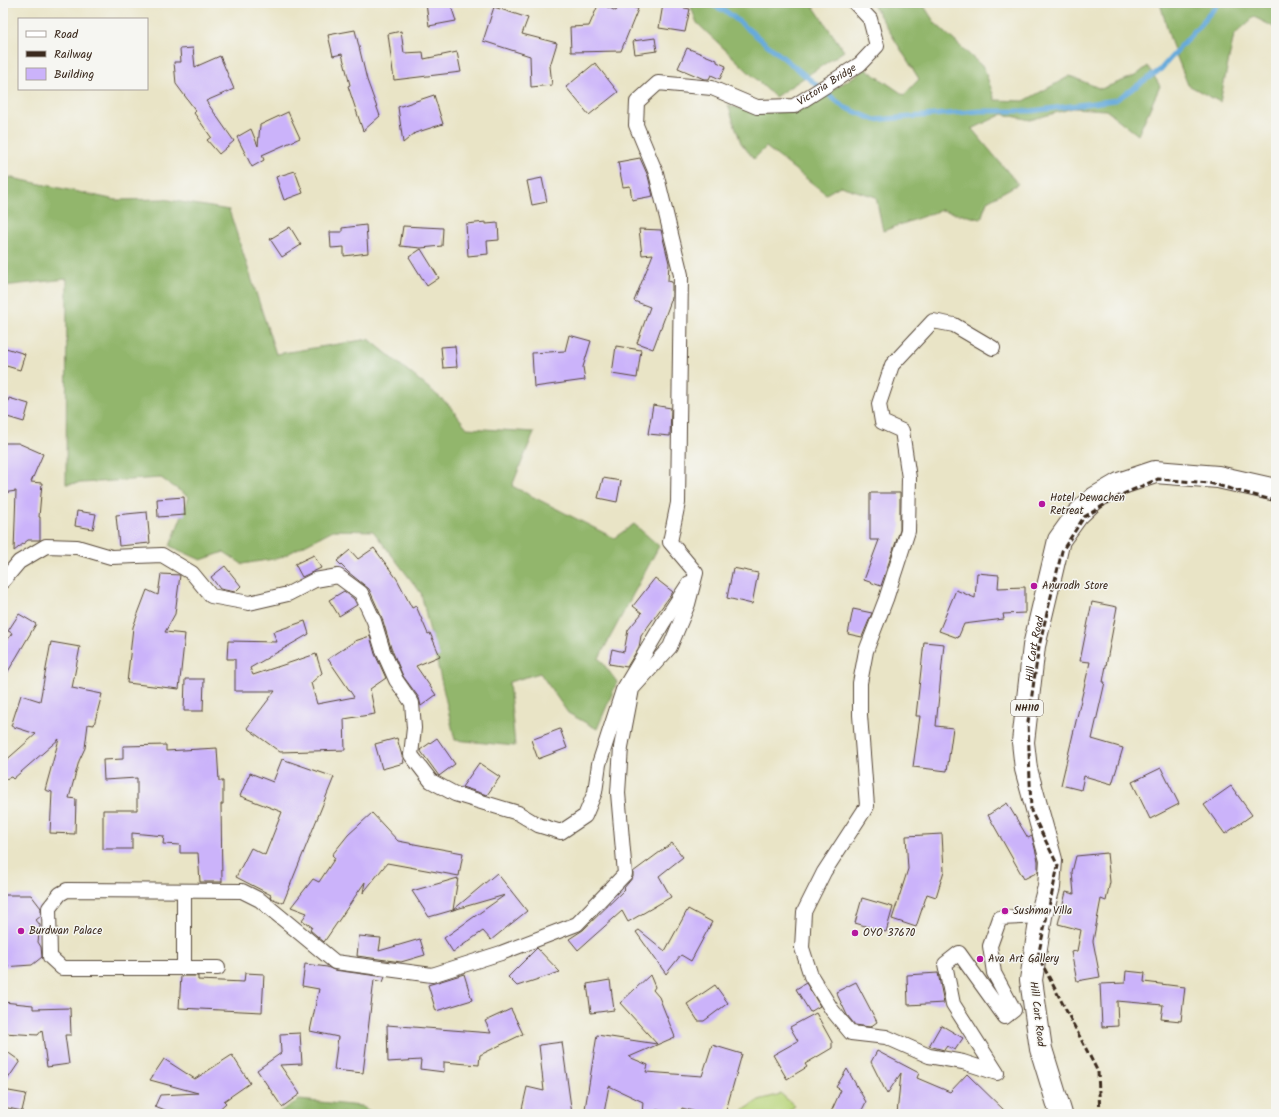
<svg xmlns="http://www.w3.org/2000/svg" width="1279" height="1117" font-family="Kalam,sans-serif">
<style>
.green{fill:#b9d57c;stroke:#7a804d}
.forest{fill:#92b66c;stroke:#667045}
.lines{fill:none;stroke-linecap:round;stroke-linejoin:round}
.stream{stroke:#66aadb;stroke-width:5}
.building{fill:#cbb3fa}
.minor-casing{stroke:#554637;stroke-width:16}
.trunk-casing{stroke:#554637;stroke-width:24}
.minor{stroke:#fff;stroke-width:14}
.trunk{stroke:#fff;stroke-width:22}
.rail{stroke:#3b2a1e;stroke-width:3;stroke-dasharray:6 3;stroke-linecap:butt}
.poi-dot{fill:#b5179e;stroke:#f6f6f2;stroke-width:1.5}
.labels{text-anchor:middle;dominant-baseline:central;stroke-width:3;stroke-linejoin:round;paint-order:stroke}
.shield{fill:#f6f6f2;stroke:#73675e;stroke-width:1}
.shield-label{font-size:10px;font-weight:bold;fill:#3b2a1e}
.street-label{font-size:11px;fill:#3b2a1e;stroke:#f6f6f2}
.poi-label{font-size:11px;fill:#3b2a1e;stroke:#f6f6f2;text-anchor:start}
</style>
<rect width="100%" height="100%" fill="#f6f6f2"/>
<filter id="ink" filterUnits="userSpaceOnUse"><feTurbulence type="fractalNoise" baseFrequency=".025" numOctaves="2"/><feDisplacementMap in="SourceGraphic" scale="8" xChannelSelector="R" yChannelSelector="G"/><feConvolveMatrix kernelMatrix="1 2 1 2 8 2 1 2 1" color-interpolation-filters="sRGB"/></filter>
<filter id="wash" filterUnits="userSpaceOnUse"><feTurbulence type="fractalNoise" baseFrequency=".012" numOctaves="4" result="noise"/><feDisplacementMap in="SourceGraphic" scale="16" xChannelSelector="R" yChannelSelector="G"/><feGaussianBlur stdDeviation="0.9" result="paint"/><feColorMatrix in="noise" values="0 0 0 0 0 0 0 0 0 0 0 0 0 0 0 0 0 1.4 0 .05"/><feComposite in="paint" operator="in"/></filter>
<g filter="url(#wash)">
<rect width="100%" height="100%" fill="#e9e4c6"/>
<!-- green -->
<polygon class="green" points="781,1094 795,1106 785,1114 738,1114 759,1100"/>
<!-- forest -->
<g class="forest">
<polygon points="682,3 811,3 844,51 775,97 697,23 690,4"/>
<polygon points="872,3 922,3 935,23 984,68 995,100 1024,101 1070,76 1101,89 1135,76 1148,66 1160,86 1138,135 1106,110 1073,108 1030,120 1003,114 972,129 1018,184 987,201 981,219 941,210 883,231 876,197 840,186 826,194 766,147 754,159 741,143 728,105 756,113 802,109 866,69 904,95 919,79"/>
<polygon points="1160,3 1276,3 1276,28 1254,17 1234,35 1220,102 1188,85 1171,42"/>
<polygon points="3,176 116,200 163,199 229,210 276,354 369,339 448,404 467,428 534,432 512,486 614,538 634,524 659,546 599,658 617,682 597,729 568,713 540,673 509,682 515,746 455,740 421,593 373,531 333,530 280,558 242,564 224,552 201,560 170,546 189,497 161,478 66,484 67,279 3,286"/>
<polygon points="299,1100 361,1106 375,1114 276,1114"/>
</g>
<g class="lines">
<!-- stream -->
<polyline class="stream" points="708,3 727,12 844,107 875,120 980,111 1032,111 1116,100 1160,70 1219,3"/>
</g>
<g id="blocks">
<!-- building -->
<g class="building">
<polygon points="426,3 450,3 456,21 429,26"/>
<polygon points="599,3 616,11 620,3 638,9 621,51 571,52 570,27 589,26"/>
<polygon points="663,4 690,9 685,32 659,28"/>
<polygon points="494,7 528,18 522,34 557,43 550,66 552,85 531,87 530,56 483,41"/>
<polygon points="355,30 367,80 380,116 363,131 348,86 350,85 342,54 333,56 328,35"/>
<polygon points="401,31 404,53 423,52 424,59 457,52 461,72 394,80 388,34"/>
<polygon points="655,38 657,51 635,54 633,41"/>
<polygon points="193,48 195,67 220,56 234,89 206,101 234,141 219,154 207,140 211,137 194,113 196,111 176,84 174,62 181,62 180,49"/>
<polygon points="687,48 717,60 717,62 726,66 720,79 711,75 709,79 704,79 678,68"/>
<polygon points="595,63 618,92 589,115 566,87"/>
<polygon points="434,95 443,124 415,133 403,143 398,107"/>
<polygon points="288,112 300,138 262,155 264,160 252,167 237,137 251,129 258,146 260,125"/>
<polygon points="640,158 648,176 653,196 632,200 630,186 623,187 618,162"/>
<polygon points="295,171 303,193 284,200 276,177"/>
<polygon points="542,178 547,202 532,205 527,181"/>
<polygon points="486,222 486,224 498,223 499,240 487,241 488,254 468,256 466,224"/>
<polygon points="366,225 368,253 344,256 344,247 331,248 330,232 342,232 342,228"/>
<polygon points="403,226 443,228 442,246 421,248 400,246"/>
<polygon points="290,227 301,245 282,257 270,239"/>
<polygon points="639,229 661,230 669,263 668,281 672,282 672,298 653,349 637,343 650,307 634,301 653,254 642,255"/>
<polygon points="421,249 439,278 427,286 409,257"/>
<polygon points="569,335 591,341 583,367 585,380 534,387 532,353 565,351"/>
<polygon points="455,346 457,367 443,368 441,347"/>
<polygon points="616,346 641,350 637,378 612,374"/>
<polygon points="6,348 25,354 20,370 3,365"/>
<polygon points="9,398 29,404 24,422 4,416"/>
<polygon points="653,405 671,408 670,436 648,434"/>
<polygon points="3,443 18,443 43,454 31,482 42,483 39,517 40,517 40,540 28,540 14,551 16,491 3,493"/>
<polygon points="603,478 621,481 617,502 598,498"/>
<polygon points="870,493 900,493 900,530 881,586 864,580 879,540 870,540"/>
<polygon points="184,497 185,515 158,517 157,499"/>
<polygon points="77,511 96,514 93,529 75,526"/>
<polygon points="147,512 150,543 119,546 116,515"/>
<polygon points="374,548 397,579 412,608 416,606 428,634 430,633 440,656 416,666 436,695 421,706 419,698 403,676 391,648 382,618 369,589 348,572 337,561 350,550 358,559"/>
<polygon points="314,555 321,568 302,577 295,564"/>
<polygon points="225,566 241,586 235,592 220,589 211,577"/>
<polygon points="733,568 758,573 752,604 727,598"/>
<polygon points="977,573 999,575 998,588 1025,587 1025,613 1003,614 1004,619 964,624 958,638 939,631 956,590 975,598"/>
<polygon points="161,574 180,575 175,614 165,632 185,634 179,689 127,683 133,627 147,590 158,595"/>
<polygon points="655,578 673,592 641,636 639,647 627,667 609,664 612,649 624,652 628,630 642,613 633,606"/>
<polygon points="344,591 354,599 357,605 339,616 329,600"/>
<polygon points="1092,602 1117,607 1103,682 1105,682 1092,739 1123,748 1112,784 1084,776 1081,790 1061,785 1090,662 1080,661"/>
<polygon points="853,609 872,613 862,637 848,634"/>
<polygon points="19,614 36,624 3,680 3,648 12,633 8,631"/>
<polygon points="305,621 309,634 250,668 253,675 316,654 322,673 311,683 317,704 354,697 328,659 355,641 370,636 375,654 386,678 370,689 375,714 344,719 345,750 280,752 247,728 275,691 235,691 235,659 227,659 228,641 277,642 273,632"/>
<polygon points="51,642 80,647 72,688 102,694 94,725 88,724 85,748 79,761 69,798 76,799 75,834 50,833 52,792 45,790 59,739 13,779 11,777 3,780 3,763 36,734 11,726 21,695 40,701"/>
<polygon points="924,642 944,644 936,726 953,728 947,771 913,767 920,716 916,716"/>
<polygon points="185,679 204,679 203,711 184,711"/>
<polygon points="560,729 567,748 538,759 531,740"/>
<polygon points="397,738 404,763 382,769 375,744"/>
<polygon points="437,738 455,764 439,776 420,750"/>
<polygon points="166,745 166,751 217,748 219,781 223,781 223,804 221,804 222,882 200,882 198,853 180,853 180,845 163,844 164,836 132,833 132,849 103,849 103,810 137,810 137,778 104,780 103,760 123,759 123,746"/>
<polygon points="282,759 334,777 283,903 271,898 270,897 271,895 236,877 251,848 265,855 282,812 240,796 250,773 273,782"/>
<polygon points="479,763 500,777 487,795 462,787"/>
<polygon points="1161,768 1179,804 1150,819 1132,782"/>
<polygon points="1231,786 1252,815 1225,834 1204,805"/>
<polygon points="1007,803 1028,838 1032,836 1038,861 1038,872 1024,879 988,815"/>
<polygon points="372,813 398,841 463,853 459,876 387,863 363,893 365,882 324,942 310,930 312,927 302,920 307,913 291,907 313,879 319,882 335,858 332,855 348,835"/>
<polygon points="942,834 944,871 936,897 927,894 916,927 892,919 908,869 906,836"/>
<polygon points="672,843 683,857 659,876 671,897 628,922 622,911 578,950 569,939 583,930 625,889 624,888 633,877 633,872"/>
<polygon points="1107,853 1110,882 1106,901 1101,899 1093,941 1100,977 1077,981 1071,952 1077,951 1081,930 1058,924 1066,892 1074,894 1072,872 1076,856"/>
<polygon points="497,873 527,911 491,940 483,931 453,952 444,938 505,895 429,917 412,891 458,878 453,910"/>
<polygon points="3,895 31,895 41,908 41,916 36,920 40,925 38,942 41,947 42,957 32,965 3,967"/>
<polygon points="862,898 893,907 886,932 855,923"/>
<polygon points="688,909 712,922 691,961 681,955 666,974 636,932 639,930 665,951"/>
<polygon points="359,936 381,938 379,951 420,939 425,955 401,962 357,956"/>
<polygon points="537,948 560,972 517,986 508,977"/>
<polygon points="305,964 327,967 334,970 385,977 383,982 374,980 363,1073 334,1070 338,1037 310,1031 319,989 302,986"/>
<polygon points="1126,971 1145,973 1144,982 1185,987 1181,1021 1161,1019 1163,1005 1117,1001 1118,1026 1102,1027 1100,984 1125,983"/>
<polygon points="245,973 264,974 262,1012 179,1008 181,976 198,976 198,980 244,982"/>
<polygon points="938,973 944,1003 908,1005 907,975"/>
<polygon points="464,974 472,1000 436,1011 428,985"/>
<polygon points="650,975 655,987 653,990 659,997 675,1037 629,1057 648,1065 646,1072 702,1076 712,1045 742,1054 725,1114 703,1114 682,1108 681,1112 656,1110 656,1114 642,1114 643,1102 609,1086 604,1113 585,1109 597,1035 657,1044 620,1003"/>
<polygon points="610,980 614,1010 591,1013 587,984"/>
<polygon points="856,982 877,1022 870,1027 855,1025 847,1015 836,992"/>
<polygon points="806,983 820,1006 810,1012 796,989"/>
<polygon points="715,985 728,1003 704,1021 698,1021 687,1004"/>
<polygon points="3,1002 33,1005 33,1009 70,1008 71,1035 65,1035 69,1064 47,1067 42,1030 38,1035 3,1033"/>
<polygon points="511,1009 523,1034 480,1055 479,1065 444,1062 444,1072 420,1069 421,1060 388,1062 387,1025 491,1033 485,1021"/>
<polygon points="816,1013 832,1042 832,1048 805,1064 807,1067 787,1079 773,1055 798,1041 790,1027"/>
<polygon points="941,1025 963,1038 955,1050 947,1046 944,1050 929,1046"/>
<polygon points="300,1033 302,1064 280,1065 300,1094 282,1107 257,1070 281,1053 280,1034"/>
<polygon points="562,1042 572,1114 542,1114 522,1109 527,1087 544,1091 539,1045"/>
<polygon points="3,1049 20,1061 3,1086"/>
<polygon points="877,1051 919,1073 917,1078 950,1092 967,1074 1008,1114 897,1114 901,1073 887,1094 871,1062"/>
<polygon points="232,1055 250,1083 224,1101 226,1103 214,1114 175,1114 155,1106 160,1095 198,1093 150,1080 164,1059 195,1079"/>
<polygon points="847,1069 866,1102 860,1114 830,1114 841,1090 836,1087"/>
<polygon points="3,1090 26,1094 22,1111 3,1107"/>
</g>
</g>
</g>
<g filter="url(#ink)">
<use href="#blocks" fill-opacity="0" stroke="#554637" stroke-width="1"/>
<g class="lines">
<defs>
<g id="minor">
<polyline points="993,348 954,325 933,321 892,365 879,404 882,422 902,431 909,478 908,531 886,599 866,651 860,683 860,715 867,806 824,872 804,912 802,948 811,976 832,1010 851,1033 886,1037 929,1056 963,1062 997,1073 953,1004 945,964 959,953 1005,1017 1014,1010 994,973 990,946 1000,918 1041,916"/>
<polyline points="3,581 19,562 46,546 77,547 111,557 162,555 192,573 211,596 249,603 288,594 315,580 338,576 361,593 374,621 383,651 396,680 412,703 414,728 411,755 431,781 455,794 518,813 538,825 561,832 585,816 595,792 599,764 623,690 663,623 689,583"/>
<polyline points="184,891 184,968"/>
<path id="s1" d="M218,968H62L50,957L49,908L60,894L67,890L242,891L260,900L335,962L432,975L501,953L577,924L625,874L618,793L621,747L632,689L670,647L688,604L696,573L670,542L678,503L681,275L656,173L636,125L637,102L658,83L712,88L757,107L794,106L860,64L877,46L870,19L855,3"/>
</g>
<g id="trunk">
<path id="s2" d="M1061,1114L1041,1049L1031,980L1041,916L1049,887L1051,860L1026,769L1023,742L1034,646L1059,540L1077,515L1095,498L1119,484L1155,472L1218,477L1276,490"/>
</g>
</defs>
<!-- minor casing -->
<use href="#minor" class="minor-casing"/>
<!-- trunk casing -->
<use href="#trunk" class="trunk-casing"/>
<!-- minor -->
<use href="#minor" class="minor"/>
<!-- trunk -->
<use href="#trunk" class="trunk"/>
<!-- rail -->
<polyline class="rail" points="1100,1114 1098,1072 1038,956 1058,866 1031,811 1028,722 1039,646 1062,551 1084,517 1121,495 1158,479 1209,483 1276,501"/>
</g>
</g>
<!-- markers -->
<g class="poi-dot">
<circle cx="1042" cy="504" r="4"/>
<circle cx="1034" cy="586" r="4"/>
<circle cx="1005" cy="911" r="4"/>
<circle cx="21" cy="931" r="4"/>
<circle cx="855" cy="933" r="4"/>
<circle cx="980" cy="959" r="4"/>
</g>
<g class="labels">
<!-- shield labels -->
<rect class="shield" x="1011" y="700" width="32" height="16" rx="3"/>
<g class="shield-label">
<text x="1027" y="708">NH110</text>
</g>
<!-- street labels -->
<g class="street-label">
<text stroke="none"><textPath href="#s1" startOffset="1878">Victoria Bridge</textPath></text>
<text stroke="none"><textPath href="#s2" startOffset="475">Hill Cart Road</textPath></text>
<text transform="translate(1037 1014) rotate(83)">Hill Cart Road</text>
</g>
<!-- poi labels -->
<g class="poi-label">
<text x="1050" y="498">Hotel Dewachen<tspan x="1050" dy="13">Retreat</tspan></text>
<text x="1042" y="586">Anurodh Store</text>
<text x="1013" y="911">Sushma Villa</text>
<text x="29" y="931">Burdwan Palace</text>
<text x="863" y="933">OYO 37670</text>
<text x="988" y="959">Ava Art Gallery</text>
</g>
</g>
<!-- margin -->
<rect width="1279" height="1117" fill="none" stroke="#f6f6f2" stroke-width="16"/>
<!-- legend -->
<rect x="18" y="18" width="130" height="72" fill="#f6f6f2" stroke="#aba49d"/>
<rect x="26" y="31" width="20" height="6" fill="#ffffff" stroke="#aba49d"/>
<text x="54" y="38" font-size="12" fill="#3b2a1e">Road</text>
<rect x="26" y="51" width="20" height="6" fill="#3b2a1e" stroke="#aba49d"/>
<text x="54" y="58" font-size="12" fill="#3b2a1e">Railway</text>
<rect x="26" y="68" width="20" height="12" fill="#cbb3fa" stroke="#aba49d"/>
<text x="54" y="78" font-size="12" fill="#3b2a1e">Building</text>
</svg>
